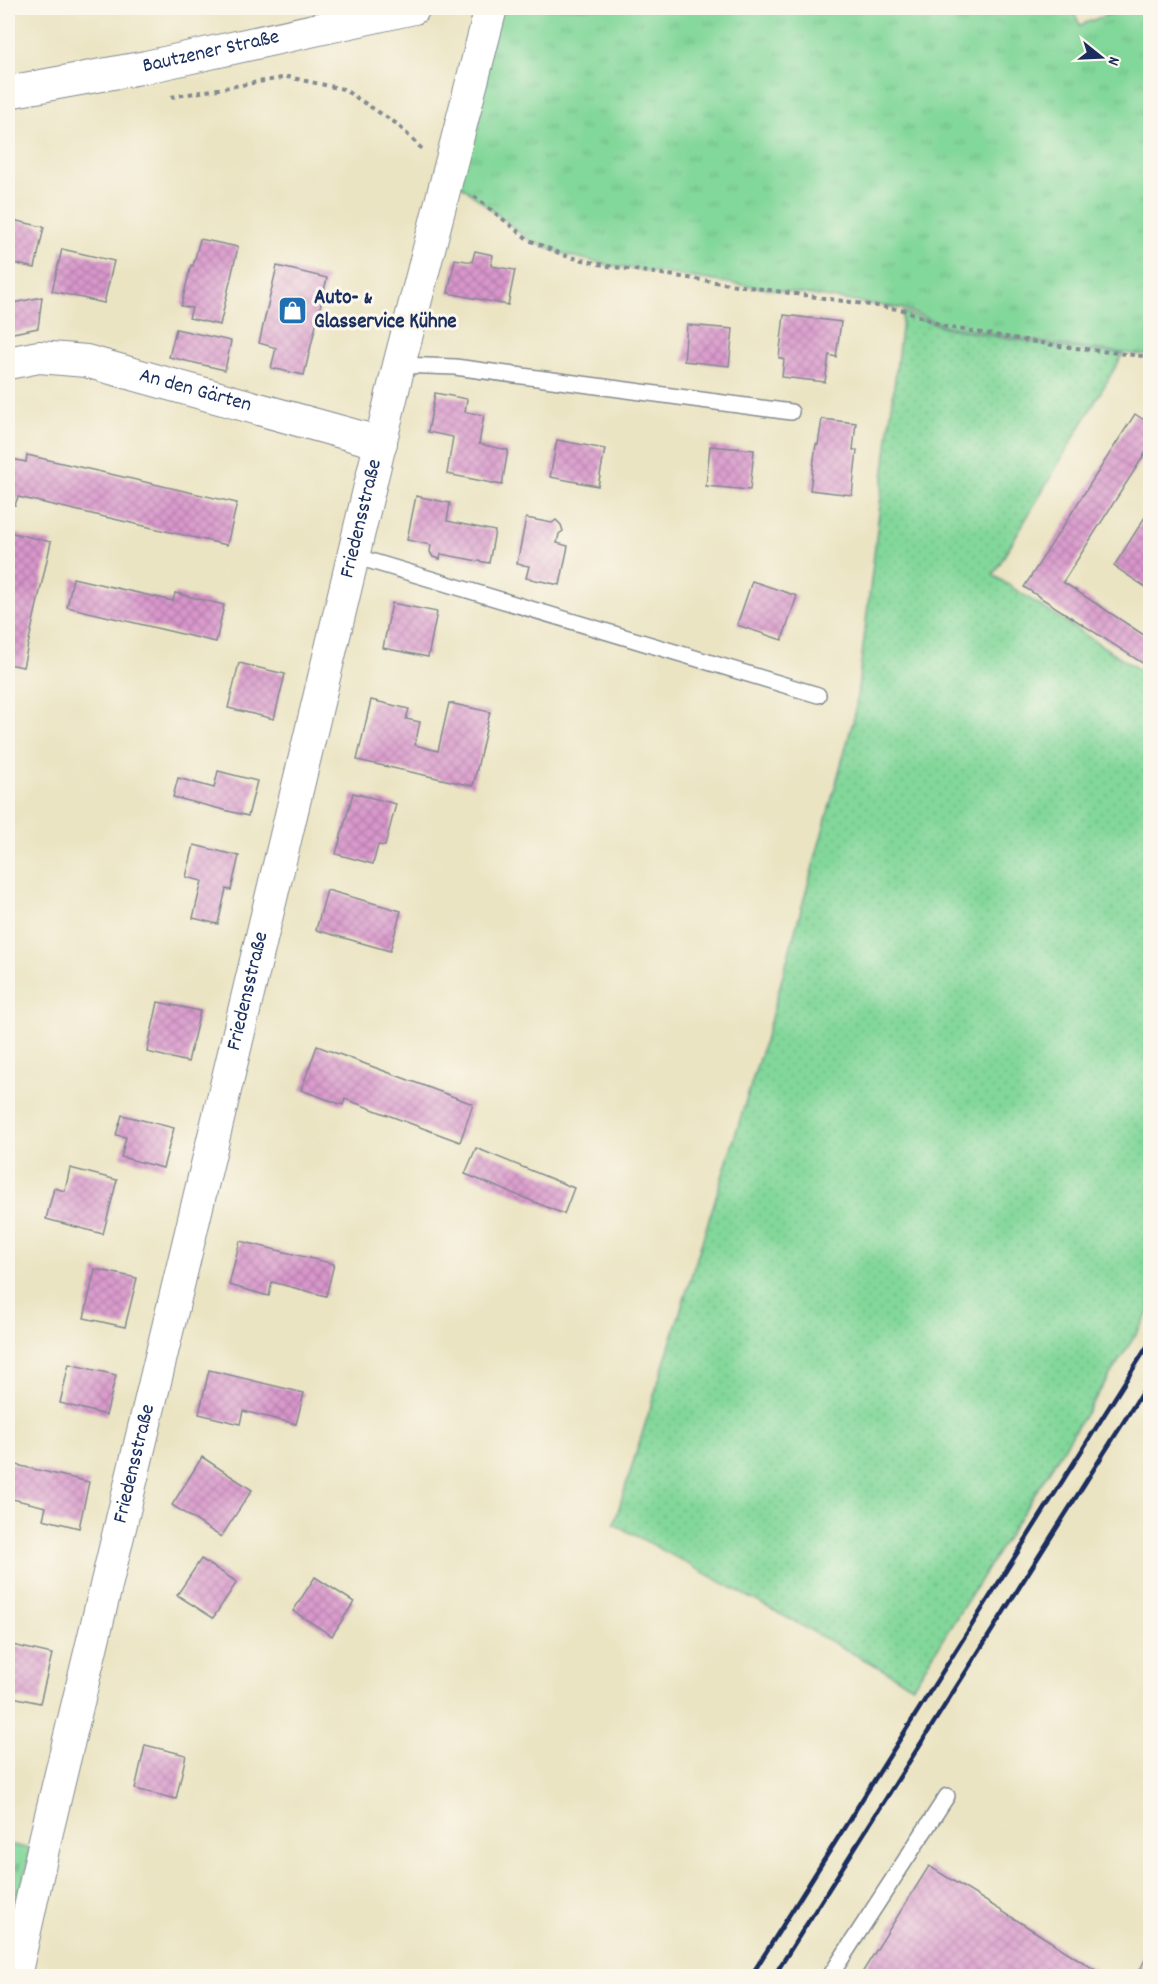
<svg xmlns="http://www.w3.org/2000/svg" width="1158" height="1984" font-family="Dekko,sans-serif">
<style>
.grass{fill:url(#grass-tufts);stroke:#4e837c;stroke-width:1.5}
.cemetery{fill:url(#cemetery-stones);stroke:#4e837c;stroke-width:1.5}
.park{fill:url(#park-dots);stroke:#4e837c;stroke-width:1.5}
.building{fill:url(#building-cross-hatch)}
.lines{fill:none;stroke-linecap:round;stroke-linejoin:round}
.service-casing{stroke:#838a90;stroke-width:18}
.minor-casing{stroke:#838a90;stroke-width:34}
.path{stroke:#838a90;stroke-width:4;stroke-dasharray:4.5 4.5;stroke-linecap:butt}
.service{stroke:#fff;stroke-width:15}
.minor{stroke:#fff;stroke-width:32}
.rail{stroke:#1b2f5e;stroke-width:4.5}
.labels{text-anchor:middle;dominant-baseline:central;stroke-width:6;stroke-linejoin:round;paint-order:stroke}
.street-label{font-size:21px;fill:#1b2f5e;stroke:#fbf7ec}
.poi-label{font-size:21px;font-weight:bold;fill:#1b2f5e;stroke:#fbf7ec;text-anchor:start}
</style>
<defs>
<pattern id="grass-tufts" width="24" height="20" patternUnits="userSpaceOnUse" patternTransform="scale(1.5)"><rect width="24" height="20" fill="#82d79a"/><path d="M3 7l-1-3M5 7V3M7 7l1-3M15 17l-1-3M17 17v-4M19 17l1-3" fill="none" stroke="#70b987"/></pattern>
<pattern id="cemetery-stones" width="16" height="16" patternUnits="userSpaceOnUse" patternTransform="scale(1.5)"><rect width="16" height="16" fill="#82d79a"/><path d="M2 7V4a2 2 0 0 1 4 0v3zM10 15v-3a2 2 0 0 1 4 0v3z" fill="#70b987"/></pattern>
<pattern id="park-dots" width="8" height="8" patternUnits="userSpaceOnUse" patternTransform="scale(1.5)"><rect width="8" height="8" fill="#82d79a"/><path d="M2 2h.1M6 6h.1" fill="none" stroke="#70b987" stroke-width="1.8" stroke-linecap="round"/></pattern>
<pattern id="building-cross-hatch" width="8" height="8" patternUnits="userSpaceOnUse" patternTransform="scale(1.5)"><rect width="8" height="8" fill="#d996cb"/><path d="M0 0l8 8M0 8l8-8" fill="none" stroke="#af7ba8"/></pattern>
</defs>
<rect width="100%" height="100%" fill="#fbf7ec"/>
<filter id="ink" filterUnits="userSpaceOnUse"><feTurbulence type="fractalNoise" baseFrequency=".0167" numOctaves="2"/><feDisplacementMap in="SourceGraphic" scale="12" xChannelSelector="R" yChannelSelector="G"/><feConvolveMatrix kernelMatrix="1 2 1 2 8 2 1 2 1" color-interpolation-filters="sRGB"/></filter>
<filter id="wash" filterUnits="userSpaceOnUse"><feTurbulence type="fractalNoise" baseFrequency=".008" numOctaves="4" result="noise"/><feDisplacementMap in="SourceGraphic" scale="24" xChannelSelector="R" yChannelSelector="G"/><feGaussianBlur stdDeviation="1.35" result="paint"/><feColorMatrix in="noise" values="0 0 0 0 0 0 0 0 0 0 0 0 0 0 0 0 0 1.4 0 .05"/><feComposite in="paint" operator="in"/></filter>
<g filter="url(#wash)">
<rect width="100%" height="100%" fill="#ebe4c3"/>
<!-- grass -->
<polygon class="grass" points="492,8 1072,8 1080,25 1125,8 1150,8 1150,294 1148,356 1060,345 946,326 904,309 608,265 567,255 529,240 448,175"/>
<!-- cemetery -->
<polygon class="cemetery" points="8,1844 31,1849 8,1952"/>
<!-- park -->
<polygon class="park" points="903,312 946,328 1059,347 1123,354 993,575 1150,677 1150,1312 913,1686 614,1524 767,1033 855,714"/>
<g id="blocks">
<!-- building -->
<g class="building">
<polygon points="8,219 44,227 35,268 8,262"/>
<polygon points="200,239 238,247 220,325 189,318 192,308 181,306 191,265 193,266"/>
<polygon points="62,249 114,261 104,303 52,291"/>
<polygon points="475,251 493,255 491,266 515,270 508,305 448,293 455,259 472,262"/>
<polygon points="277,266 327,278 304,375 271,368 276,348 259,343"/>
<polygon points="42,297 38,328 8,334 8,304"/>
<polygon points="784,315 841,322 836,357 829,355 825,382 782,377 784,359 779,358"/>
<polygon points="687,325 733,329 729,366 684,361"/>
<polygon points="176,329 231,341 225,370 169,357"/>
<polygon points="435,393 467,399 465,412 484,415 479,444 508,450 502,485 447,474 453,437 428,432"/>
<polygon points="1135,414 1150,424 1150,446 1063,582 1150,639 1150,668 1024,587"/>
<polygon points="822,419 856,423 853,450 857,450 852,495 810,490 816,444 818,445"/>
<polygon points="557,440 605,449 598,486 550,477"/>
<polygon points="710,446 754,450 750,490 706,486"/>
<polygon points="27,455 237,503 227,545 18,497 15,505 8,503 8,458 26,462"/>
<polygon points="416,496 450,503 447,521 495,531 489,563 441,554 440,559 433,557 430,552 431,545 407,540"/>
<polygon points="1150,509 1150,590 1114,566"/>
<polygon points="526,518 552,523 556,520 561,525 563,531 559,534 557,543 568,546 560,585 526,578 529,566 517,564"/>
<polygon points="8,532 51,542 23,667 8,664"/>
<polygon points="73,578 173,601 175,593 224,605 216,642 67,607"/>
<polygon points="752,581 797,596 782,640 737,625"/>
<polygon points="392,603 437,612 428,657 383,648"/>
<polygon points="239,663 285,674 274,719 228,708"/>
<polygon points="371,700 409,709 406,719 420,722 415,745 438,751 449,703 490,712 473,786 357,760"/>
<polygon points="218,771 257,781 248,816 173,797 178,778 214,788"/>
<polygon points="353,793 396,804 385,846 378,845 373,864 336,854"/>
<polygon points="194,845 239,856 231,890 226,889 218,924 193,918 202,881 186,877"/>
<polygon points="327,890 401,911 390,951 316,930"/>
<polygon points="158,1002 200,1011 188,1062 147,1052"/>
<polygon points="317,1046 473,1104 460,1142 345,1099 343,1105 301,1090"/>
<polygon points="122,1115 174,1128 163,1168 121,1157 126,1137 116,1135"/>
<polygon points="476,1148 574,1188 564,1214 465,1174"/>
<polygon points="70,1168 117,1180 103,1234 46,1219 54,1188 65,1191"/>
<polygon points="240,1241 334,1264 326,1296 272,1282 269,1296 229,1285"/>
<polygon points="95,1269 137,1278 125,1327 84,1318"/>
<polygon points="69,1364 116,1375 106,1415 60,1403"/>
<polygon points="209,1370 304,1393 296,1424 243,1411 240,1424 199,1414"/>
<polygon points="202,1457 252,1490 221,1537 172,1505"/>
<polygon points="8,1463 89,1482 79,1528 43,1519 46,1507 8,1498"/>
<polygon points="201,1559 237,1582 213,1618 177,1595"/>
<polygon points="315,1577 354,1602 332,1636 293,1611"/>
<polygon points="8,1644 52,1654 40,1703 8,1696"/>
<polygon points="145,1745 186,1755 176,1799 135,1789"/>
<polygon points="929,1866 1026,1926 1105,1976 860,1976"/>
<polygon points="1150,1949 1150,1976 1137,1976"/>
</g>
</g>
</g>
<g filter="url(#ink)">
<use href="#blocks" fill-opacity="0" stroke="#838a90" stroke-width="1.5"/>
<g class="lines">
<defs>
<g id="service">
<polyline points="399,365 455,367 791,412"/>
<polyline points="354,556 818,695"/>
<polyline points="830,1976 947,1796"/>
</g>
<g id="minor">
<path id="s1" d="M8,92L146,67L414,8"/>
<path id="s2" d="M8,363L39,357L86,361L381,443"/>
<path id="s3" d="M15,1976L45,1840L399,365L491,8"/>
</g>
</defs>
<!-- service casing -->
<use href="#service" class="service-casing"/>
<!-- minor casing -->
<use href="#minor" class="minor-casing"/>
<!-- path -->
<g class="path">
<polyline points="171,97 288,77 343,89 397,124 422,149"/>
<polyline points="474,196 529,240 566,256 608,266 904,310 946,327 1060,346 1150,357"/>
</g>
<!-- service -->
<use href="#service" class="service"/>
<!-- minor -->
<use href="#minor" class="minor"/>
<!-- rail -->
<g class="rail">
<polyline points="751,1976 1150,1342"/>
<polyline points="774,1976 1150,1380"/>
</g>
</g>
</g>
<!-- icons -->
<defs>
<symbol id="shop-square" viewBox="-11 -11 22 22"><rect x="-9" y="-9" width="18" height="18" rx="4" fill="#1f6fb2" stroke="#fbf7ec"/><path d="M-5-2.5h2.3a2.7 3.5 0 0 1 5.4 0H5L5.5 6h-11ZM-1.5-2.5h3a1.5 2.3 0 0 0-3 0Z" fill="#fff"/></symbol>
</defs>
<g fill-rule="evenodd">
<use href="#shop-square" x="276" y="294" width="33" height="33"/>
</g>
<g class="labels">
<!-- street labels -->
<g class="street-label">
<text stroke="none"><textPath href="#s1" startOffset="207">Bautzener Straße</textPath></text>
<text stroke="none"><textPath href="#s2" startOffset="192">An den Gärten</textPath></text>
<text stroke="none"><textPath href="#s3" startOffset="1498">Friedensstraße</textPath></text>
<text stroke="none"><textPath href="#s3" startOffset="1012">Friedensstraße</textPath></text>
<text stroke="none"><textPath href="#s3" startOffset="526">Friedensstraße</textPath></text>
</g>
<!-- poi labels -->
<g class="poi-label">
<text x="314" y="299">Auto- &amp;<tspan x="314" dy="24">Glasservice Kühne</tspan></text>
</g>
</g>
<!-- margin -->
<rect width="1158" height="1984" fill="none" stroke="#fbf7ec" stroke-width="30"/>
<!-- north arrow -->
<g transform="translate(1101 57) rotate(108)" stroke="#fbf7ec" stroke-width="4.5" paint-order="stroke">
<path d="M0-4.5L10 22L0 15L-10 22Z" fill="#1b2f5e"/>
<text y="-9" font-size="16" font-weight="bold" text-anchor="middle" fill="#1b2f5e">N</text>
</g>
</svg>
